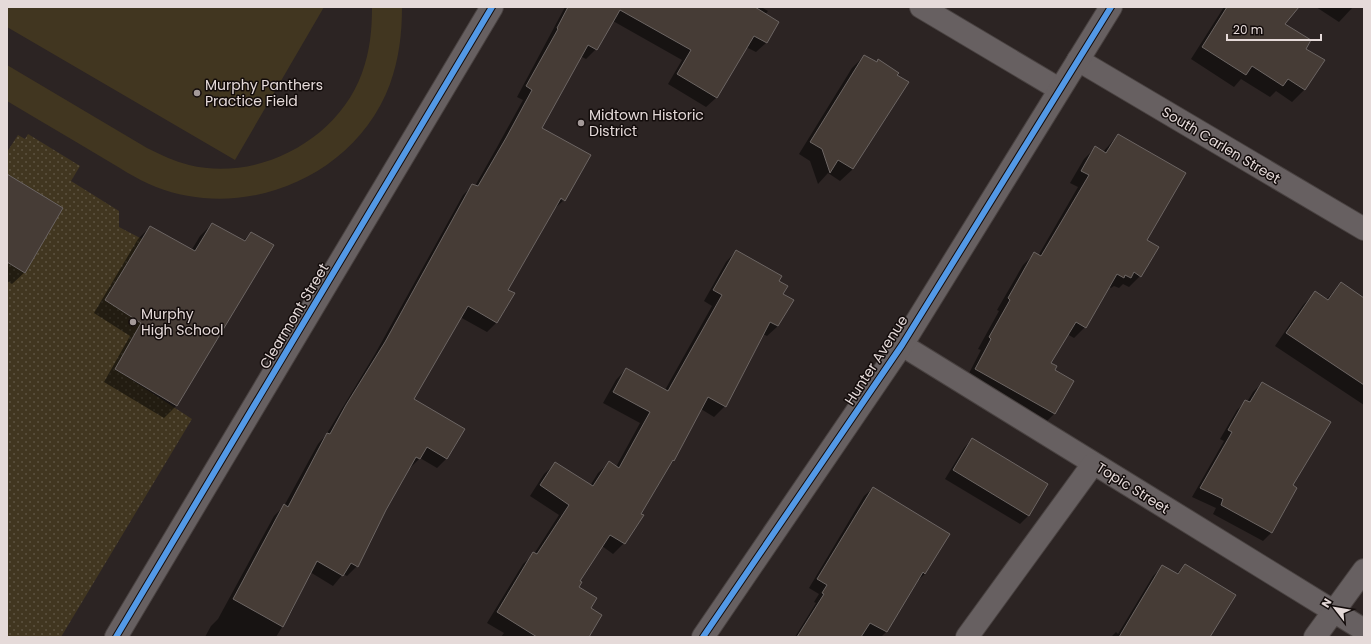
<svg xmlns="http://www.w3.org/2000/svg" width="1371" height="644" font-family="Poppins,sans-serif">
<style>
.grass{fill:url(#grass-dots)}
.pitch{fill:#413620}
.shadow{fill:#0007;fill-rule:evenodd}
.building{fill:#463c36;stroke:#6c6563}
.lines{fill:none;stroke-linecap:round;stroke-linejoin:round}
.minor-casing{stroke:#494241;stroke-width:24}
.minor{stroke:#676061;stroke-width:22}
.cycleway-casing{stroke:#130c0b;stroke-width:8}
.cycleway{stroke:#5399e6;stroke-width:6}
.poi-dot{fill:#a49a99;stroke:#130c0b;stroke-width:1.5}
.labels{text-anchor:middle;dominant-baseline:central;stroke-width:3;stroke-linejoin:round;paint-order:stroke}
.poi-label{font-size:14px;fill:#e5dad9;stroke:#130c0b;text-anchor:start}
.street-label{font-size:14px;fill:#e5dad9;stroke:#130c0b}
</style>
<defs>
<pattern id="grass-dots" width="8" height="8" patternUnits="userSpaceOnUse"><rect width="8" height="8" fill="#413620"/><path d="M2 2h.1M6 6h.1" fill="none" stroke="#5c5240" stroke-width="1.8" stroke-linecap="round"/></pattern>
</defs>
<rect width="100%" height="100%" fill="#2c2423"/>
<!-- grass -->
<polygon class="grass" points="28,134 80,166 71,181 119,211 119,227 142,239 105,300 141,323 115,369 192,419 61,637 7,637 7,262 25,273 63,208 7,174 7,152 18,135 25,139"/>
<!-- pitch -->
<g class="pitch">
<polygon points="7,7 324,7 235,160 7,27"/>
<path d="M372,7H402C402,34 399,59 390,84C356,176 246,222 156,187C136,179 117,166 98,155C68,137 37,119 7,101V65L147,148C161,155 174,161 189,165C258,182 338,140 362,73C370,51 372,30 372,7Z"/>
</g>
<!-- shadow -->
<g class="shadow">
<path d="M565,7H761L768,11L765,15L778,22L766,43L756,52L746,47L716,98L706,107L668,84L682,60L613,21L596,49L586,59L580,56L540,128L564,200L553,210L507,290L497,322L487,332L460,317L413,399L447,458L437,468L420,458L409,469L385,510L357,566L347,576L343,574L333,586L310,572L293,609L276,637H205L211,626L218,619L274,516L284,506L318,444L326,435L375,354L463,195L473,185L475,186L496,149L523,100L517,97ZM557,195L563,198V201L556,197Z"/>
<polygon points="1224,7 1298,7 1283,24 1305,49 1324,61 1304,90 1292,102 1276,91 1270,97 1241,79 1234,87 1191,59"/>
<polygon points="1316,7 1353,7 1339,22"/>
<polygon points="864,56 907,83 853,169 840,181 828,173 818,184 810,161 799,154 852,68"/>
<polygon points="1118,135 1146,240 1140,276 1129,287 1123,284 1119,288 1114,286 1111,288 1109,287 1085,327 1074,338 1067,334 1050,363 1054,370 1055,413 1043,425 965,381 981,350 978,349 999,311 997,310 1023,265 1034,254 1038,256 1078,187 1070,183 1084,159 1095,148 1103,152"/>
<polygon points="7,175 25,272 12,284 7,281"/>
<polygon points="212,224 243,241 251,233 272,245 176,406 164,418 104,382 130,336 94,313 138,239 150,227 191,251 200,236"/>
<polygon points="736,251 778,282 782,294 793,300 778,326 767,336 763,334 725,406 714,417 701,409 674,460 669,465 624,543 613,554 602,546 579,581 578,588 589,609 588,637 501,637 504,633 487,623 523,564 534,554 559,515 530,496 544,474 555,464 590,486 598,473 609,463 616,467 640,423 603,403 616,380 626,369 665,390 712,306 704,301 726,262"/>
<polygon points="1341,283 1364,299 1364,405 1275,346 1303,305 1315,293 1326,300"/>
<polygon points="1262,383 1292,486 1296,488 1271,533 1263,541 1213,514 1216,508 1192,497 1224,441 1220,439 1237,410 1246,401 1247,402 1253,392"/>
<polygon points="972,439 1047,485 1028,516 1020,524 945,479 964,448"/>
<polygon points="873,488 925,574 915,583 886,632 881,637 795,637 816,603 814,602 819,594 809,588 864,496"/>
<polygon points="1185,565 1209,637 1111,637 1116,632 1118,634 1153,576 1163,566 1176,574"/>
</g>
<!-- building -->
<g class="building">
<polygon points="568,7 755,7 779,22 767,43 754,36 717,98 677,74 691,50 620,10 597,50 588,45 542,128 591,155 565,201 561,198 508,290 515,293 497,323 468,306 414,399 465,429 447,459 427,447 420,459 416,457 386,510 358,567 351,563 343,576 317,561 283,627 233,599 284,504 288,507 327,433 330,434 346,405 385,342 472,184 478,186 506,138 532,90 526,86 558,29 557,28"/>
<polygon points="1227,7 1299,7 1285,24 1311,40 1306,49 1325,60 1305,90 1288,79 1283,86 1252,66 1246,75 1202,47"/>
<polygon points="864,55 877,62 878,59 899,73 897,75 909,82 853,169 838,160 830,173 822,149 810,142"/>
<polygon points="1118,134 1186,173 1147,240 1159,247 1141,277 1134,272 1131,278 1125,275 1124,278 1117,274 1086,328 1076,322 1051,363 1057,366 1055,370 1074,381 1055,414 975,369 991,339 989,337 1010,300 1008,298 1034,252 1041,256 1089,175 1081,171 1095,146 1106,153"/>
<polygon points="7,174 63,208 25,273 7,262"/>
<polygon points="212,223 245,241 251,232 274,245 177,406 115,369 141,323 105,300 150,226 195,251"/>
<polygon points="736,250 782,276 779,281 788,286 783,294 794,300 778,326 770,322 726,407 708,397 674,461 673,460 641,514 644,515 625,544 610,535 580,581 582,582 579,587 597,598 591,608 602,615 589,637 537,637 497,612 533,552 537,554 569,505 540,485 555,462 593,486 609,461 619,468 650,412 613,392 626,368 668,391 722,295 713,290"/>
<polygon points="1341,282 1364,298 1364,385 1286,333 1315,291 1328,300"/>
<polygon points="1262,382 1331,422 1293,485 1297,488 1272,533 1221,505 1223,499 1200,488 1232,432 1228,430 1245,400 1250,402"/>
<polygon points="972,438 1048,484 1029,516 953,470"/>
<polygon points="873,487 950,534 925,574 923,572 887,632 870,623 861,637 797,637 824,594 822,593 827,585 817,579"/>
<polygon points="1185,564 1236,595 1210,637 1119,637 1162,565 1178,574"/>
</g>
<g class="lines">
<defs>
<g id="minor">
<polyline points="921,7 1059,89"/>
<polyline points="1078,60 1364,229"/>
<polyline points="902,345 1364,630"/>
<polyline points="116,637 492,7"/>
<polyline points="703,637 902,345 1111,7"/>
<polyline points="967,637 1093,464"/>
<polyline points="1315,637 1364,570"/>
</g>
</defs>
<!-- minor casing -->
<use href="#minor" class="minor-casing"/>
<!-- minor -->
<use href="#minor" class="minor"/>
<defs>
<g id="cycleway">
<polyline points="116,637 492,7"/>
<polyline points="703,637 902,345 1111,7"/>
</g>
</defs>
<!-- cycleway casing -->
<use href="#cycleway" class="cycleway-casing"/>
<!-- cycleway -->
<use href="#cycleway" class="cycleway"/>
</g>
<!-- markers -->
<g class="poi-dot">
<circle cx="197" cy="93" r="4"/>
<circle cx="581" cy="123" r="4"/>
<circle cx="133" cy="322" r="4"/>
</g>
<g class="labels">
<!-- poi labels -->
<g class="poi-label">
<text x="205" y="85">Murphy Panthers<tspan x="205" dy="16">Practice Field</tspan></text>
<text x="589" y="115">Midtown Historic<tspan x="589" dy="16">District</tspan></text>
<text x="141" y="314">Murphy<tspan x="141" dy="16">High School</tspan></text>
</g>
<!-- street labels -->
<g class="street-label">
<text transform="translate(1221 145) rotate(31)">South Carlen Street</text>
<text transform="translate(294 316) rotate(-59)">Clearmont Street</text>
<text transform="translate(876 360) rotate(-57)">Hunter Avenue</text>
<text transform="translate(1133 488) rotate(32)">Topic Street</text>
</g>
</g>
<!-- border -->
<rect width="1371" height="644" fill="none" stroke="#e5dad9" stroke-width="16"/>
<!-- north arrow -->
<g transform="translate(1335 608) rotate(301)" stroke="#130c0b" stroke-width="3" paint-order="stroke">
<path d="M0-3L7 15L0 10L-7 15Z" fill="#e5dad9"/>
<text y="-6" font-size="11" font-weight="bold" text-anchor="middle" fill="#e5dad9">N</text>
</g>
<!-- scale -->
<path d="M1227 34v6h94v-6" fill="none" stroke="#e5dad9" stroke-width="2"/>
<text x="1233" y="34" font-size="12" fill="#e5dad9" stroke="#130c0b" stroke-width="3" paint-order="stroke">20 m</text>
</svg>
